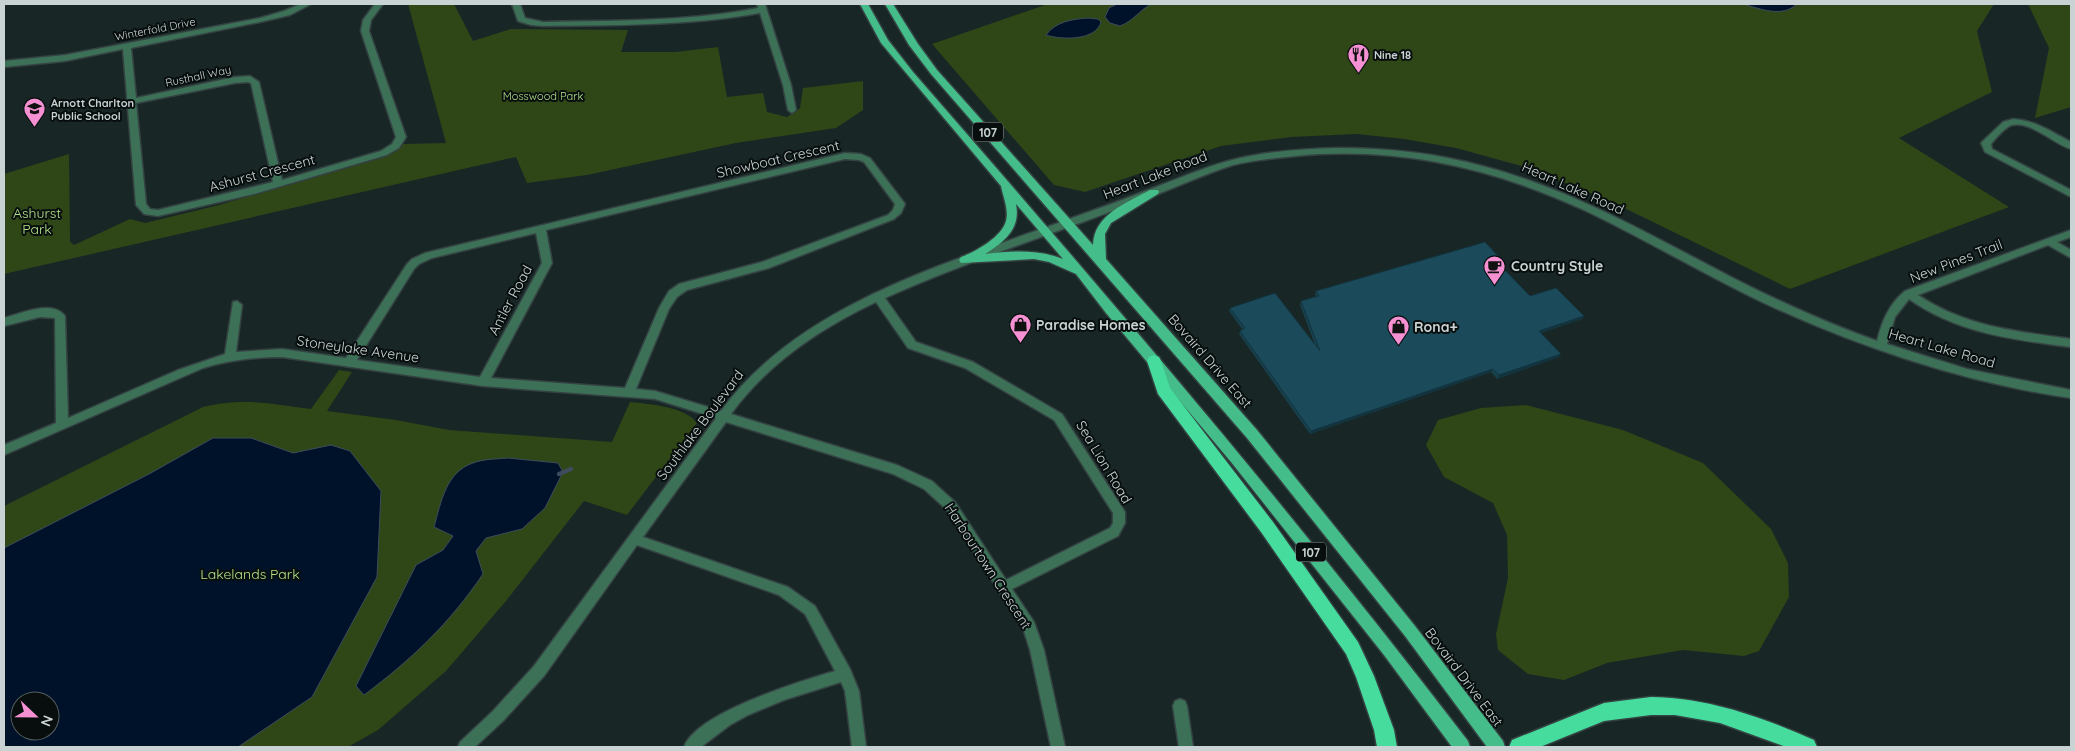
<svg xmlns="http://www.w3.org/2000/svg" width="2075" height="751" font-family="Quicksand,sans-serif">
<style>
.green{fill:#2f4617;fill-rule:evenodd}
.water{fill:#00122a;stroke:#3d4c5d;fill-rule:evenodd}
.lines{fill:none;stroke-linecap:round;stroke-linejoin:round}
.stream{stroke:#3d4c5d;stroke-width:4.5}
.minor-casing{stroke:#344242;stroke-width:3}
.major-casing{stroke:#344242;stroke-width:3}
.highway-casing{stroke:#344242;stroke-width:3}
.minor{fill:#3c7057;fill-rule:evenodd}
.major{fill:#45bd8a;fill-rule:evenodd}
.highway{fill:#45dc9e;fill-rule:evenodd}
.wall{fill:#17404d}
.shaded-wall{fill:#13343f}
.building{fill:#1b4b5a;stroke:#13343f}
.labels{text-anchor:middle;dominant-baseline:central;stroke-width:4;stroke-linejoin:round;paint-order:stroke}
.far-street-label{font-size:11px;fill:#cad3d3;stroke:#080e0e}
.far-poi-label{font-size:11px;font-weight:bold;fill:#cad3d3;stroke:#080e0e;text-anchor:start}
.far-park-label{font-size:11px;fill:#b1e189;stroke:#080e0e}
.shield{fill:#080e0e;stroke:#909898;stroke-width:1}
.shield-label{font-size:12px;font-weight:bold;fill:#cad3d3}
.street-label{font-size:14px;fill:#cad3d3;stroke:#080e0e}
.park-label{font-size:14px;fill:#b1e189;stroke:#080e0e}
.poi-label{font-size:14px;font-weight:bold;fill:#cad3d3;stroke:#080e0e;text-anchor:start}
</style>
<rect width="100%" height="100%" fill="#182626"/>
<!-- green -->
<g class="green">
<polygon points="408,4 454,4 473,41 511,29 628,30 621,52 676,52 718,47 727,97 763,93 767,112 787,117 800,108 803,88 863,81 863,110 836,128 736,143 587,175 527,183 516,157 4,274 4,174 69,154 70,242 74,245 130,219 145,223 219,205 382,156 403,144 446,143"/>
<polygon points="1048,4 1994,4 1977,31 1992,92 1899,138 2009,207 1790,289 1610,201 1525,167 1456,148 1404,139 1357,134 1291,137 1221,146 1085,192 1054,185 932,44"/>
<polygon points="2028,4 2071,4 2071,107 2035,118 2049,48"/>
<path d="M339,370L352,372L327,411L396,420L449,430L612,442L630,402C650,404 686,407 697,423L627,515L584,501L506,601L446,671L378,730L348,747H4V506L203,407C243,397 271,404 311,409ZM20,701H50V731H20Z"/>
<polygon points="1526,405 1623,430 1703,463 1771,529 1788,563 1789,597 1759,651 1744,656 1683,650 1607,663 1564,680 1528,674 1498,650 1496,634 1508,578 1507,535 1493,503 1444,477 1426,445 1438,420 1481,408"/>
</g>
<!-- water -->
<g class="water">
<path d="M1117,4H1151C1139,11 1133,21 1120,26L1110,23L1105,17L1109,8Z"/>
<path d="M1743,4H1797C1782,18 1761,9 1743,4Z"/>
<path d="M1088,18L1098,19L1101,22C1096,41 1061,40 1046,35C1055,22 1072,19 1088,18Z"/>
<path d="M213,438H251L293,453L331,445L350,451L381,491L377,577L312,697L238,747H4V548L149,474ZM20,701H50V731H20Z"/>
<path d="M508,458L558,463L563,472L545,508L522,529L486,538L476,551L483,574C449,624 412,659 364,695L356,686L416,565L443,550L453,536L434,527C441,502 446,472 473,463C483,459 497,459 508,458Z"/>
</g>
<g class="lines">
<!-- stream -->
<polyline class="stream" points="559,474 571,469"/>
<defs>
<g id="minor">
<path d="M301,4H311L290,15L260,22L131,48L136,98L235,77L250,76L259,82L282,180L381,151L392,144L396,137L361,31L363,20L375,4H383L371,20L369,31L406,137L399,148L387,155L254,194L158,216L144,214L136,205L123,49L65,61L4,67V61L65,55L260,18L284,11ZM248,82L251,83L273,182L158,210L150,209L146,204L136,103L235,83Z"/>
<path d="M512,4H520L525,18L543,22C615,20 687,22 758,8L757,4H765L791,85L796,110L792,113L788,110L783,85L760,13C688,26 616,25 543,26L531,25L518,21Z"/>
<path d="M2013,119C2035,120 2052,132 2071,142V149C2055,145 2025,116 2008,127C2002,131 1996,138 1991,144L1992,149L2071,190V197L1985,152L1981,143L1983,141L2003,122Z"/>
<path d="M1337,148C1388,148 1437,153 1486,167C1573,190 1652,236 1731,277C1778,301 1827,323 1877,341C1882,321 1889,304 1905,291L2071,230V237L2057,242L2071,250V258L2048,245L1918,295C1966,327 2015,331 2071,339V347C2014,340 1957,333 1909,299L1895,317L1887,344L1967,369L2071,390V398C1965,383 1862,348 1764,303C1703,274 1645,239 1584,210C1493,168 1396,146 1296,156C1275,158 1253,160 1233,165C1211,172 1190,181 1168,190C1143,200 1117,209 1091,219C1022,244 952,268 885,298L916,342L973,362L1062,414L1125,512V523L1118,536L1012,589L1034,622L1044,650L1065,747H1051L1030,650L1023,628L947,510L924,489L893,474L726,422L643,537L788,587L815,606L850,669L859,691L866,747H852L845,691L841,682L784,700L748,715L730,725L701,747H684C696,713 801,681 835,671L805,614L779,595L637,545L544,676L503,721L475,747H458L460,742L493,711L534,666L716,418L655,399L483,386L282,357C255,357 230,360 203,368L4,455V445L56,423L55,318L40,317L4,326V318C20,314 52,299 65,316L68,418L178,370L225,354L233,302L237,301L242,305L236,352L282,349L346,358L407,264L412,259L425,253L845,153L861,154L870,158L905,204L901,213L894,219L769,268L687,290L677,297L669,309L636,389L655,391L721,411C800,303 949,263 1069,219C1100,208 1131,197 1161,185C1185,176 1210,165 1236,159C1268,151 1303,149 1337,148ZM845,159L859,160L864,162L895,204L893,210L888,215L762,262L679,284L669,291L659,308L625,388L491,378L552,263L546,230ZM536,233L542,263L480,377L357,360L414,269L419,264L432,258ZM876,302L908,348L965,368L1054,420L1113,513V523L1110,528L1006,580L955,502L932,481L897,465L731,414C767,364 821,328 876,302Z"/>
<polygon points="1180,699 1185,701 1187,706 1193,747 1179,747 1173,706 1175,701"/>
</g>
<g id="major">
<path d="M860,4H868L888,40L913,72C1104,291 1292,511 1468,741L1470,747H1452L1384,655L1231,462L1106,313L1076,274L1049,262L1034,259L961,263L959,260L961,257C975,252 1002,237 1006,221C1009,209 1003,197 1001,186L881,43ZM1016,204L1063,259C1037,249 1011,251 985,254C1004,242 1021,229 1016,204Z"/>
<path d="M885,4H893L918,44L937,70L1093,245C1094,214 1127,203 1150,190H1158L1159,192L1158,194L1111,223L1105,234L1106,259L1257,430L1415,626L1503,741L1505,747H1487L1405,636L1247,438L931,74L909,45Z"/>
</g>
<g id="highway">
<polygon points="1154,355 1159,357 1161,361 1170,388 1273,522 1358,642 1374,676 1394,730 1397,747 1377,747 1374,730 1356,677 1346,654 1261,532 1158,394 1147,361 1149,357"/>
<path d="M1651,697C1710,698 1761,717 1814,740L1817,747H1786L1720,723L1675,715H1651L1604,721L1540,747H1509L1512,740L1604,703Z"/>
</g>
</defs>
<!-- minor casing -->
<use href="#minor" class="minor-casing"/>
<!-- major casing -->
<use href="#major" class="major-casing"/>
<!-- highway casing -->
<use href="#highway" class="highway-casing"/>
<!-- minor -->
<use href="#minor" class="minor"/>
<!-- major -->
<use href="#major" class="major"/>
<!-- highway -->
<use href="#highway" class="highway"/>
</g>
<!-- wall -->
<polygon class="wall" points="1499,257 1497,261 1496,261 1530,296 1584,316 1582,319 1541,333 1559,357 1497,379 1491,372 1310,434 1239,334 1240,331 1242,329 1229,311 1230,308 1315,345 1300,305 1301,301 1316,296 1315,294 1316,291"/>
<!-- shaded-wall -->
<g class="shaded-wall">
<polygon points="1584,316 1582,319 1537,334 1539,331"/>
<polygon points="1561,354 1559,357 1497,379 1499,375"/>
<polygon points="1493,369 1491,372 1310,434 1311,431"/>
</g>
<!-- building -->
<polygon class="building" points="1485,242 1499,257 1494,259 1530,296 1556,288 1584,316 1539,331 1561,354 1499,375 1493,369 1311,431 1240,331 1245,328 1230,308 1275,293 1320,351 1301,301 1319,296 1316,291"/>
<!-- icons -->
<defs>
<symbol id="restaurant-pin" viewBox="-11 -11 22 30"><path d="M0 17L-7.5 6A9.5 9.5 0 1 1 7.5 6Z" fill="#f591d2" stroke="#080e0e"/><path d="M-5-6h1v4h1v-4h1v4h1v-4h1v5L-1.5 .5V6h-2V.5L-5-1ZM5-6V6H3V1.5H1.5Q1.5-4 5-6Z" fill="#111"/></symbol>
<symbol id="school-pin" viewBox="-11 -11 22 30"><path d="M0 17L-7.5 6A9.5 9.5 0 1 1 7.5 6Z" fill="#f591d2" stroke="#080e0e"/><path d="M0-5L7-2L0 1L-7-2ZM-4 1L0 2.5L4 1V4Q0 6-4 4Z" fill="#111"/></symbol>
<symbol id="cafe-pin" viewBox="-11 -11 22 30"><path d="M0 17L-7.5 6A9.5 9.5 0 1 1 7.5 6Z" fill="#f591d2" stroke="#080e0e"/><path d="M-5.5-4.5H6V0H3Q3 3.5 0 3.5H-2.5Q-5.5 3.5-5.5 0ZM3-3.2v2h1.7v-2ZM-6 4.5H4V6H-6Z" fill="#111"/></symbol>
<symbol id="shop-pin" viewBox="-11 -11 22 30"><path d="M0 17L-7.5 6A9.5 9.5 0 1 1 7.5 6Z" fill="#f591d2" stroke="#080e0e"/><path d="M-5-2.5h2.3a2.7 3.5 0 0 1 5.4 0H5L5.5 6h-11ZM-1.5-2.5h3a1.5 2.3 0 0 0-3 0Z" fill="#111"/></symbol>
</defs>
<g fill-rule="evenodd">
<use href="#restaurant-pin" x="1346" y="42" width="25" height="34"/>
<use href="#school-pin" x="22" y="96" width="25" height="34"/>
<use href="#cafe-pin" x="1482" y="254" width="25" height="34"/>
<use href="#shop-pin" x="1008" y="312" width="25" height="34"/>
<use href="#shop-pin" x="1386" y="314" width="25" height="34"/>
</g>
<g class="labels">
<!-- far-street labels -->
<g class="far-street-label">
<text transform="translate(155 29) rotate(-11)">Winterfold Drive</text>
<text transform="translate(198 76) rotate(-12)">Rusthall Way</text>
</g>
<!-- far-poi labels -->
<g class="far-poi-label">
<text x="1374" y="55">Nine 18</text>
<text x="51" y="103">Arnott Charlton<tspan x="51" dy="13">Public School</tspan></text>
</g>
<!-- far-park labels -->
<g class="far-park-label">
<text x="543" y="96">Mosswood Park</text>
</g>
<!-- shield labels -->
<g class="shield">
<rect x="973" y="122.5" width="30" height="19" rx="4"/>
<rect x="1296" y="542.5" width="30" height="19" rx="4"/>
</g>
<g class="shield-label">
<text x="988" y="132">107</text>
<text x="1311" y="552">107</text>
</g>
<!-- street labels -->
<g class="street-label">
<text transform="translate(778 159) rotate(-13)">Showboat Crescent</text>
<text transform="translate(262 173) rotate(-15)">Ashurst Crescent</text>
<text transform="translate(1155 175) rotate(-21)">Heart Lake Road</text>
<text transform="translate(1573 188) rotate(24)">Heart Lake Road</text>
<text transform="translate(1956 261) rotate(-21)">New Pines Trail</text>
<text transform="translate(510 300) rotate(-62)">Antler Road</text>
<text transform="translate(1942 348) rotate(16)">Heart Lake Road</text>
<text transform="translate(358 349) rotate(8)">Stoneylake Avenue</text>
<text transform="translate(1210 361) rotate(49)">Bovaird Drive East</text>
<text transform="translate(700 425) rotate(-53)">Southlake Boulevard</text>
<text transform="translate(1104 462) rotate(59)">Sea Lion Road</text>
<text transform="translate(988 566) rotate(57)">Harbourtown Crescent</text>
<text transform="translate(1464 677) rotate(53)">Bovaird Drive East</text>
</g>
<!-- park labels -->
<g class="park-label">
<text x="37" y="213">Ashurst<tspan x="37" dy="16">Park</tspan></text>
<text x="250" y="574">Lakelands Park</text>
</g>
<!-- poi labels -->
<g class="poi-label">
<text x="1511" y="266">Country Style</text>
<text x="1036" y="325">Paradise Homes</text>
<text x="1414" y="327">Rona+</text>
</g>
</g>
<!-- border -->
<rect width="2075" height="751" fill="none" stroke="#cad3d3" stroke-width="10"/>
<!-- north arrow -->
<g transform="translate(35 716) rotate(112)"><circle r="24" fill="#080e0e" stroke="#565d5d"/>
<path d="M0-4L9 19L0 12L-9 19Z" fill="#f591d2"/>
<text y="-8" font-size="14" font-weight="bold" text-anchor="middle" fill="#cad3d3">N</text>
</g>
</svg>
